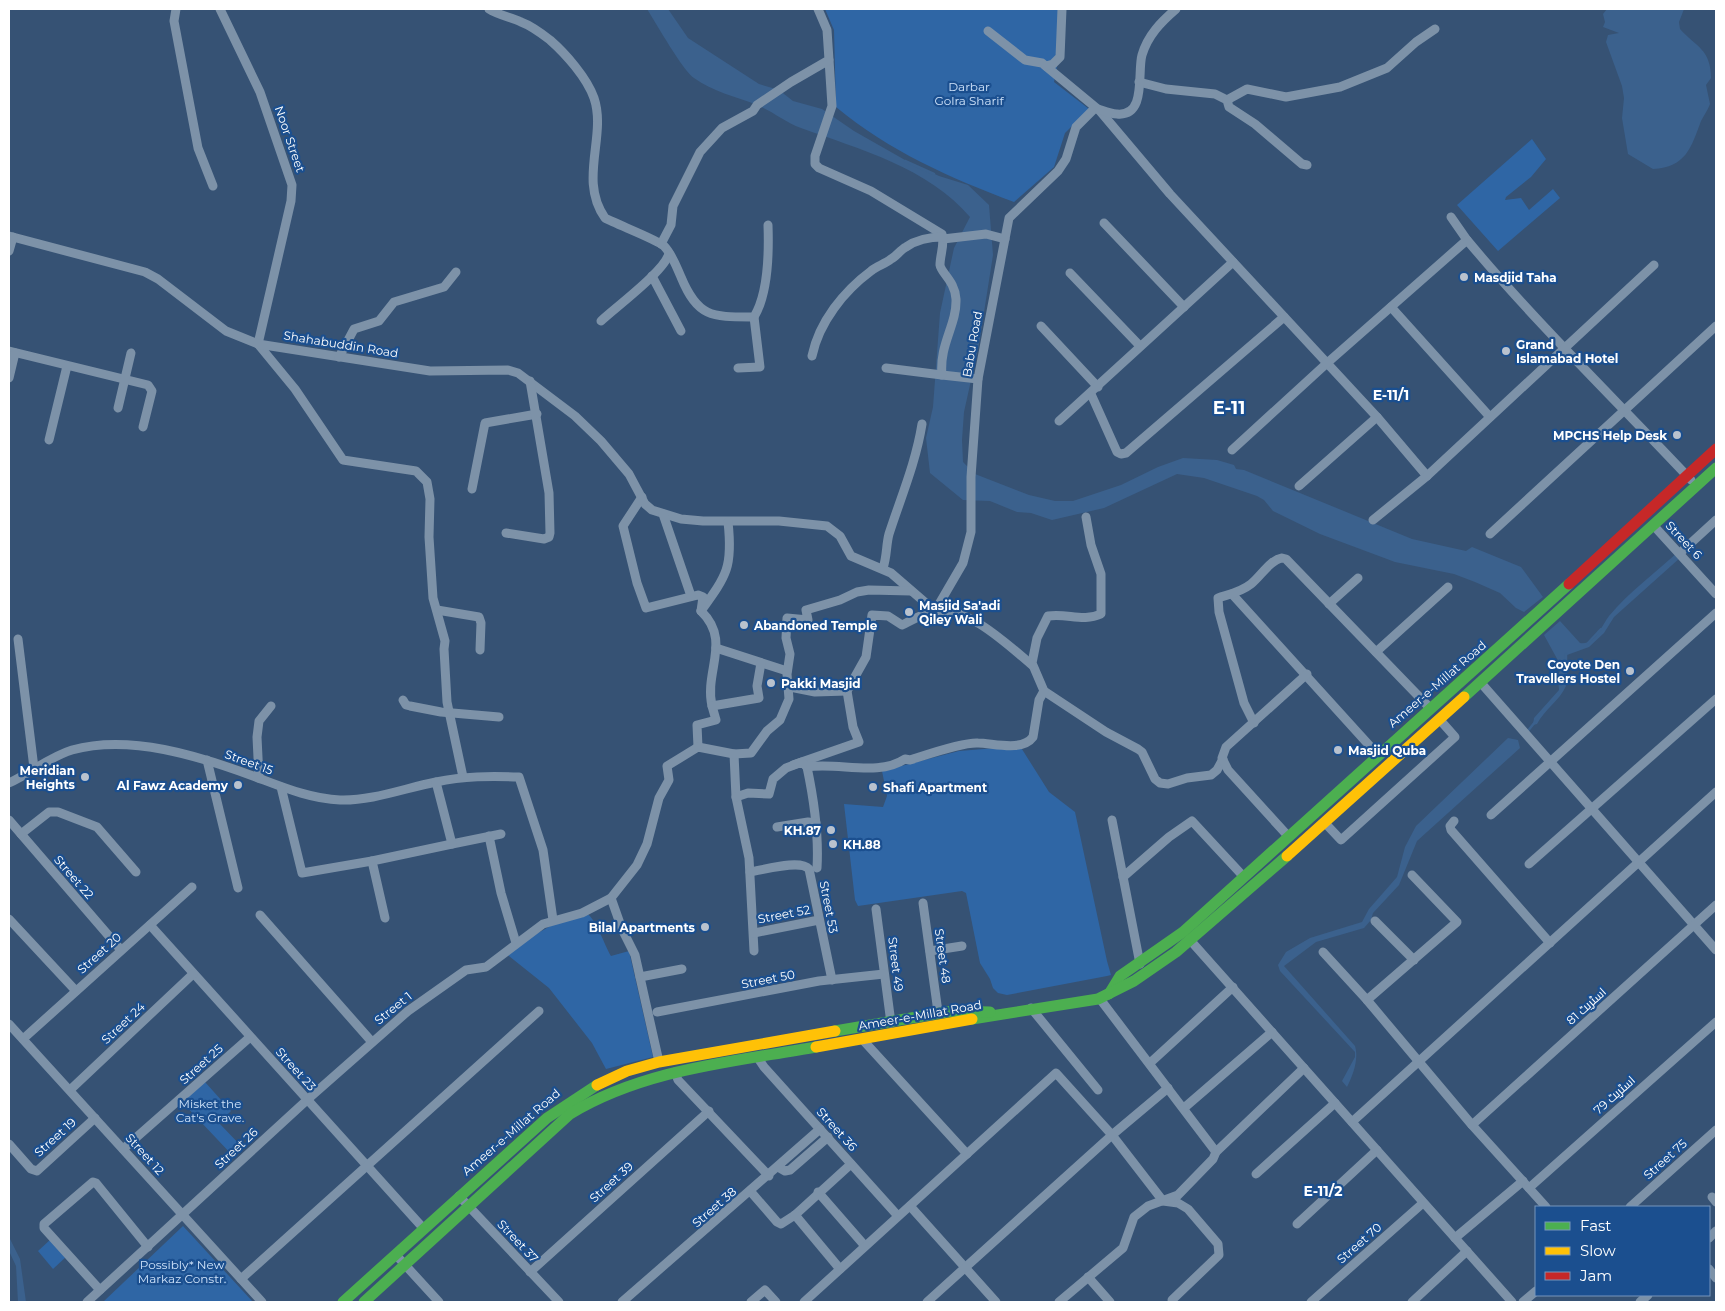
<svg xmlns="http://www.w3.org/2000/svg" width="1725" height="1311" font-family="Montserrat,Cairo,sans-serif">
<style>
.green{fill:#2f66a5}
.water{fill:#3b618d}
.lines{fill:none;stroke-linecap:round;stroke-linejoin:round}
.stream{stroke:#3b618d;stroke-width:2.5}
.street{stroke:#7d92a8;stroke-width:9}
.fast{stroke:#4caf50;stroke-width:11}
.slow{stroke:#ffc107;stroke-width:11}
.jam{stroke:#c62828;stroke-width:11}
.poi-dot{fill:#b9c2ce;stroke:#1b4f8f;stroke-width:2}
.labels{text-anchor:middle;dominant-baseline:central;stroke-width:4.5;stroke-linejoin:round;paint-order:stroke}
.park-label{font-size:12px;fill:#cfe3fa;stroke:#1b4f8f}
.street-label{font-size:12px;fill:#fff;stroke:#1b4f8f}
.poi-label{font-size:12px;font-weight:bold;fill:#fff;stroke:#1b4f8f;text-anchor:start}
.neighbourhood-label{font-size:14px;font-weight:bold;fill:#fff;stroke:#1b4f8f}
.district-label{font-size:18px;font-weight:bold;fill:#fff;stroke:#1b4f8f}
</style>
<rect width="100%" height="100%" fill="#365274"/>
<!-- green -->
<g class="green">
<path d="M825,9H1060L1058,61L1054,82L1089,109L1065,133L1054,167L1014,202C950,178 889,151 836,107L834,30Z"/>
<polygon points="1532,139 1546,159 1531,177 1506,197 1505,200 1521,198 1529,210 1553,189 1560,198 1498,251 1457,205"/>
<polygon points="1020,746 1049,792 1075,812 1107,961 1111,975 1107,976 1007,995 998,993 993,988 990,979 980,963 966,893 962,891 858,906 855,900 844,804 883,807 887,796 882,771 959,751"/>
<path d="M587,914C595,917 605,946 611,956L629,951L653,1057L606,1069L592,1043L549,988L504,952L563,919Z"/>
<polygon points="205,1082 231,1111 219,1123 243,1148 234,1157 182,1102"/>
<polygon points="183,1226 253,1302 103,1302"/>
<polygon points="51,1239 67,1256 53,1269 38,1251"/>
</g>
<!-- water -->
<g class="water">
<path d="M647,9H668L688,38L759,84L779,90L793,101L822,109L854,131L905,160L939,176L968,185L989,205L993,255L979,344L964,412L962,440L963,462L975,474L1029,495L1055,501H1073L1121,485L1158,467L1183,458L1217,460L1234,465L1236,469L1244,470L1412,539L1466,551L1472,547L1521,567L1543,597L1524,612L1516,608L1500,593L1475,582L1454,574L1395,562L1320,534L1273,511L1264,500L1257,496L1204,478L1177,474L1104,508L1052,520L1031,513L1017,512L990,501L963,500L930,473L926,438L933,407L940,313L954,248L970,217C929,168 859,149 801,128C785,122 772,111 757,105C735,96 713,92 694,78C683,71 656,23 647,9Z"/>
<path d="M1607,9H1684L1679,22L1680,29C1696,47 1711,49 1711,78L1706,85L1710,104C1708,110 1704,115 1701,121C1691,148 1686,167 1653,169L1628,154L1622,118L1624,98L1622,86L1606,42L1608,35L1619,33L1603,27L1605,22L1603,14Z"/>
<path d="M1678,552L1681,557L1614,617L1604,633L1589,647L1567,655C1562,664 1571,675 1566,686C1560,700 1544,710 1537,724L1533,725L1534,718L1559,690L1558,677L1561,666L1544,635L1560,621L1580,643C1595,646 1602,625 1609,616C1629,592 1655,573 1678,552Z"/>
<path d="M1508,738L1518,740L1520,748L1417,841L1399,885L1373,913L1371,920L1364,928L1316,942L1284,966L1355,1046C1359,1059 1353,1075 1347,1087L1342,1081L1355,1057V1052L1280,971L1278,965L1286,952L1310,938L1362,922L1369,909L1397,877L1405,847L1416,826Z"/>
<polygon points="9,1237 20,1259 26,1302 18,1302 16,1266 9,1251"/>
</g>
<g class="lines">
<!-- stream -->
<g class="stream">
<polyline points="905,161 934,174"/>
<polyline points="1588,643 1601,629"/>
<polyline points="1566,654 1566,668"/>
<polyline points="1527,732 1535,722"/>
</g>
<!-- street -->
<g class="street">
<polyline points="176,9 174,21 198,148 213,186"/>
<polyline points="220,9 260,92 292,185 291,201 258,344 295,389 343,460 416,471 427,482 430,499 429,537 433,598 445,641 444,649 447,702 463,777"/>
<path d="M489,9C498,15 511,17 521,22C532,26 541,33 550,40C566,54 587,78 594,98C607,136 578,180 605,218C616,224 658,240 664,246C672,254 676,266 681,277C698,318 712,317 754,317C768,294 769,253 768,225"/>
<polyline points="988,31 1025,60 1042,63 1100,111 1170,194 1377,417 1427,476"/>
<path d="M829,60L832,106L815,156V164L819,168L871,191L942,234C945,244 940,255 940,265C941,273 955,281 956,299C957,325 939,344 942,375L978,379"/>
<polyline points="1046,66 1053,64 1060,57 1062,9"/>
<polyline points="1139,82 1166,89 1215,94 1227,100 1229,107 1255,124 1302,164 1307,165"/>
<polyline points="1227,100 1247,89 1286,97 1340,87 1387,68 1416,42 1435,29"/>
<polyline points="1451,217 1467,240"/>
<polyline points="1104,223 1184,307"/>
<polyline points="9,236 145,272 158,279 226,331 258,344 430,371 508,370 518,373 575,416 601,441 629,474 645,504 652,510 681,519 703,521 779,521 827,526 840,536 851,556 891,573 935,611"/>
<polyline points="943,239 986,234 1005,239"/>
<polyline points="661,244 671,225 673,206 700,152 722,128 753,111 757,105 791,82 829,60 827,30 818,9"/>
<polyline points="9,251 13,237"/>
<polyline points="1070,273 1140,346"/>
<polyline points="652,276 681,331"/>
<polyline points="1391,307 1490,417"/>
<path d="M601,321C616,307 666,270 669,253"/>
<polyline points="1041,326 1098,387"/>
<polyline points="9,351 148,385 152,391 143,427"/>
<path d="M812,356C819,322 844,291 871,271C877,266 885,264 891,259C897,256 900,250 906,247C916,240 931,237 943,237"/>
<polyline points="339,357 354,329 379,321 394,302 444,287 456,272"/>
<polyline points="738,368 760,367 754,317"/>
<polyline points="886,368 942,375"/>
<polyline points="9,378 15,353"/>
<polyline points="1091,394 1117,452 1121,454 1126,453 1284,317"/>
<polyline points="118,408 131,353"/>
<polyline points="1059,421 1233,262"/>
<polyline points="49,440 67,366"/>
<path d="M1232,450L1326,364L1467,240C1537,324 1616,400 1691,480"/>
<polyline points="1299,486 1377,417"/>
<polyline points="472,489 485,423 537,414"/>
<polyline points="642,497 623,526 637,583 646,608 698,595 703,597 701,611"/>
<polyline points="663,514 691,596"/>
<path d="M1086,517L1091,545L1101,574V614C1083,622 1067,613 1048,616L1037,638L1032,663L1044,691L1106,732L1138,749L1142,752L1155,779L1160,783L1168,784L1187,778L1211,775L1217,770L1223,759"/>
<polyline points="1373,520 1427,476 1654,265"/>
<polyline points="1654,526 1716,594"/>
<polyline points="506,533 544,539 549,537 550,533 549,493 530,381"/>
<polyline points="1490,534 1716,326"/>
<polyline points="1680,553 1716,520"/>
<path d="M883,568C887,557 886,545 889,534C901,497 916,462 922,424"/>
<polyline points="1232,594 1378,755"/>
<polyline points="1329,604 1358,578"/>
<polyline points="437,610 479,617 481,623 480,650"/>
<path d="M701,611C732,641 704,671 712,706"/>
<path d="M701,611C727,575 733,567 728,522"/>
<path d="M935,611L963,563L971,532V477L978,379L1009,218L1058,171L1066,159L1076,127L1095,108C1102,110 1110,114 1117,114C1147,117 1137,72 1142,55C1148,35 1161,22 1176,9"/>
<polyline points="18,639 34,768"/>
<polyline points="716,648 787,671"/>
<polyline points="1376,652 1448,587"/>
<polyline points="1481,683 1716,950"/>
<polyline points="790,687 815,692 847,691"/>
<polyline points="403,700 406,705 410,706 441,712 499,717"/>
<path d="M1254,723L1244,703L1219,612L1218,598C1230,594 1241,592 1251,584C1261,576 1270,560 1282,558L1286,559L1430,708"/>
<polyline points="698,747 697,725 716,720 712,706 759,698 757,686 761,663"/>
<polyline points="734,754 736,797 749,858 754,951"/>
<polyline points="207,760 238,888"/>
<path d="M793,765L859,742L853,727L847,691L866,657L872,615L888,616L902,625C912,620 924,613 935,611C967,605 1009,646 1032,665"/>
<path d="M807,767C814,800 819,834 817,868"/>
<polyline points="259,778 257,737 259,721 271,706"/>
<path d="M9,783C31,773 49,757 72,750C130,734 199,756 253,776C280,786 310,799 340,800C372,801 405,788 436,782C464,776 490,776 519,777L543,850L553,920"/>
<polyline points="281,787 302,873 372,861"/>
<path d="M736,797L748,793L769,794L773,779L786,768L802,762L807,767C839,762 878,777 905,759L910,760C926,755 962,742 978,743C993,743 1022,752 1033,737L1039,700L1044,691"/>
<polyline points="1491,815 1716,613"/>
<polyline points="9,820 121,950"/>
<polyline points="1112,820 1140,964"/>
<polyline points="1454,821 1450,826 1451,830 1550,943"/>
<polyline points="1325,823 1341,840 1455,737 1440,720"/>
<polyline points="777,827 808,822 816,823"/>
<polyline points="21,834 49,812 58,812 97,827 136,872"/>
<polyline points="489,836 501,893 516,943"/>
<polyline points="1288,836 1228,770 1222,758 1226,747 1307,674"/>
<polyline points="452,844 501,834"/>
<polyline points="1529,864 1716,699"/>
<path d="M750,872C764,870 800,859 809,869L832,980"/>
<polyline points="1123,877 1169,837 1192,821 1243,876"/>
<polyline points="611,898 622,929 635,955 659,1062"/>
<polyline points="923,903 938,1012"/>
<polyline points="876,909 891,1023"/>
<polyline points="260,915 372,1042"/>
<polyline points="385,918 372,861 452,844 436,782"/>
<polyline points="9,919 76,991"/>
<polyline points="1375,921 1414,960"/>
<polyline points="150,925 424,1229"/>
<polyline points="754,933 819,920"/>
<polyline points="1190,940 1512,1302"/>
<polyline points="930,951 962,946"/>
<polyline points="1323,952 1367,1000 1472,1125 1546,1207"/>
<polyline points="640,977 682,969"/>
<polyline points="1100,999 1216,1152"/>
<polyline points="1367,1000 1457,922 1412,875"/>
<polyline points="1031,1008 1098,1090"/>
<polyline points="657,1012 819,981 884,974"/>
<polyline points="9,1024 262,1302"/>
<polyline points="23,1039 192,887"/>
<polyline points="862,1039 967,1154"/>
<polyline points="758,1058 764,1067 898,1216"/>
<polyline points="1150,1063 1233,987"/>
<polyline points="675,1072 678,1080 769,1176"/>
<polyline points="70,1090 193,974"/>
<polyline points="1184,1108 1272,1032"/>
<polyline points="1352,1122 1716,792"/>
<polyline points="1472,1125 1716,905"/>
<polyline points="9,1144 31,1169 37,1171 95,1118"/>
<polyline points="123,1149 250,1037"/>
<polyline points="778,1167 785,1171 790,1170 828,1137"/>
<polyline points="1256,1174 1335,1103"/>
<polyline points="1529,1188 1716,1022"/>
<polyline points="751,1192 777,1222 781,1224 795,1215 851,1164"/>
<polyline points="818,1192 865,1246"/>
<polyline points="459,1196 559,1302"/>
<polyline points="1712,1197 1716,1202"/>
<polyline points="910,1206 996,1302"/>
<polyline points="1630,1207 1716,1130"/>
<polyline points="795,1215 840,1269"/>
<polyline points="1297,1224 1377,1150"/>
<polyline points="1455,1238 1523,1181"/>
<polyline points="1709,1238 1716,1231"/>
<polyline points="396,1255 439,1302"/>
<polyline points="1709,1269 1716,1278"/>
<polyline points="530,1272 709,1111"/>
<polyline points="1088,1277 1110,1302"/>
<polyline points="241,1279 539,1011"/>
<polyline points="100,1290 44,1228 44,1224 93,1182 96,1183 148,1247"/>
<polyline points="87,1302 307,1100 408,1011 466,970 486,967 543,924 582,913 611,898 637,865 647,844 659,798 669,780 667,766 698,747 734,754 751,753 767,731 780,720 789,699 787,674 790,654 786,638 787,618 808,620 806,610 840,600 857,592 869,590 911,591"/>
<polyline points="622,1302 820,1129"/>
<polyline points="751,1302 765,1290 776,1302"/>
<polyline points="804,1302 1056,1073 1112,1135 1163,1201 1178,1203 1188,1209 1218,1244 1219,1255 1172,1300"/>
<polyline points="927,1302 1112,1135 1168,1088"/>
<polyline points="1059,1302 1123,1248 1134,1217 1148,1206 1178,1195 1213,1159 1216,1152 1304,1068"/>
<polyline points="1311,1302 1423,1203"/>
<polyline points="1412,1302 1467,1251"/>
<polyline points="1523,1302 1536,1291"/>
<polyline points="1640,1302 1648,1295"/>
</g>
<!-- fast -->
<g class="fast">
<polyline points="1464,697 1716,468"/>
<polyline points="1109,994 1120,976 1183,932 1569,584"/>
<polyline points="972,1019 1098,999 1134,981 1176,952 1287,856"/>
<polyline points="835,1031 952,1011 990,1012"/>
<polyline points="343,1302 547,1118 597,1085"/>
<path d="M364,1302L570,1114C644,1069 733,1062 816,1047"/>
</g>
<!-- slow -->
<g class="slow">
<polyline points="1287,856 1464,697"/>
<polyline points="816,1047 972,1019"/>
<polyline points="597,1085 627,1071 659,1062 835,1031"/>
</g>
<!-- jam -->
<polyline class="jam" points="1569,584 1716,449"/>
</g>
<!-- markers -->
<g class="poi-dot">
<circle cx="1464" cy="277" r="5"/>
<circle cx="1506" cy="351" r="5"/>
<circle cx="1677" cy="435" r="5"/>
<circle cx="909" cy="612" r="5"/>
<circle cx="744" cy="625" r="5"/>
<circle cx="1630" cy="671" r="5"/>
<circle cx="771" cy="683" r="5"/>
<circle cx="1338" cy="750" r="5"/>
<circle cx="85" cy="777" r="5"/>
<circle cx="238" cy="785" r="5"/>
<circle cx="873" cy="787" r="5"/>
<circle cx="831" cy="830" r="5"/>
<circle cx="833" cy="844" r="5"/>
<circle cx="705" cy="927" r="5"/>
</g>
<g class="labels">
<!-- park labels -->
<g class="park-label">
<text x="969" y="86">Darbar<tspan x="969" dy="14">Golra Sharif</tspan></text>
<text x="210" y="1103">Misket the<tspan x="210" dy="14">Cat's Grave.</tspan></text>
<text x="182" y="1264">Possibly* New<tspan x="182" dy="14">Markaz Constr.</tspan></text>
</g>
<!-- street labels -->
<g class="street-label">
<text transform="translate(290 139) rotate(71)">Noor Street</text>
<text transform="translate(341 344) rotate(9)">Shahabuddin Road</text>
<text transform="translate(972 344) rotate(-80)">Babu Road</text>
<text transform="translate(1684 540) rotate(47)">Street 6</text>
<text transform="translate(1437 684) rotate(-41)">Ameer-e-Millat Road</text>
<text transform="translate(249 762) rotate(20)">Street 15</text>
<text transform="translate(74 877) rotate(49)">Street 22</text>
<text transform="translate(829 907) rotate(79)">Street 53</text>
<text transform="translate(784 914) rotate(-11)">Street 52</text>
<text transform="translate(99 953) rotate(-42)">Street 20</text>
<text transform="translate(943 956) rotate(82)">Street 48</text>
<text transform="translate(896 964) rotate(83)">Street 49</text>
<text transform="translate(768 979) rotate(-11)">Street 50</text>
<text transform="translate(1586 1006) rotate(-42)">اسٹریٹ 81</text>
<text transform="translate(393 1008) rotate(-39)">Street 1</text>
<text transform="translate(920 1015) rotate(-10)">Ameer-e-Millat Road</text>
<text transform="translate(123 1023) rotate(-43)">Street 24</text>
<text transform="translate(201 1064) rotate(-42)">Street 25</text>
<text transform="translate(296 1069) rotate(48)">Street 23</text>
<text transform="translate(1614 1095) rotate(-42)">اسٹریٹ 79</text>
<text transform="translate(837 1129) rotate(48)">Street 36</text>
<text transform="translate(511 1132) rotate(-41)">Ameer-e-Millat Road</text>
<text transform="translate(55 1137) rotate(-42)">Street 19</text>
<text transform="translate(236 1148) rotate(-43)">Street 26</text>
<text transform="translate(145 1154) rotate(48)">Street 12</text>
<text transform="translate(1665 1159) rotate(-42)">Street 75</text>
<text transform="translate(611 1182) rotate(-42)">Street 39</text>
<text transform="translate(714 1207) rotate(-41)">Street 38</text>
<text transform="translate(518 1241) rotate(47)">Street 37</text>
<text transform="translate(1359 1243) rotate(-41)">Street 70</text>
</g>
<!-- poi labels -->
<g class="poi-label">
<text x="1474" y="277">Masdjid Taha</text>
<text x="1516" y="344">Grand<tspan x="1516" dy="14">Islamabad Hotel</tspan></text>
<text x="1667" y="435" text-anchor="end">MPCHS Help Desk</text>
<text x="919" y="605">Masjid Sa'adi<tspan x="919" dy="14">Qiley Wali</tspan></text>
<text x="754" y="625">Abandoned Temple</text>
<text x="1620" y="664" text-anchor="end">Coyote Den<tspan x="1620" dy="14">Travellers Hostel</tspan></text>
<text x="781" y="683">Pakki Masjid</text>
<text x="1348" y="750">Masjid Quba</text>
<text x="75" y="770" text-anchor="end">Meridian<tspan x="75" dy="14">Heights</tspan></text>
<text x="228" y="785" text-anchor="end">Al Fawz Academy</text>
<text x="883" y="787">Shafi Apartment</text>
<text x="821" y="830" text-anchor="end">KH.87</text>
<text x="843" y="844">KH.88</text>
<text x="695" y="927" text-anchor="end">Bilal Apartments</text>
</g>
<!-- neighbourhood labels -->
<g class="neighbourhood-label">
<text x="1391" y="395">E-11/1</text>
<text x="1323" y="1191">E-11/2</text>
</g>
<!-- district labels -->
<g class="district-label">
<text x="1229" y="408">E-11</text>
</g>
</g>
<!-- border -->
<rect width="1725" height="1311" fill="none" stroke="#ffffff" stroke-width="20"/>
<!-- legend -->
<rect x="1535" y="1206" width="175" height="90" fill="#1b4f8f" stroke="#7695bc"/>
<rect x="1545" y="1222" width="25" height="8" fill="#4caf50" stroke="#7695bc"/>
<text x="1580" y="1231" font-size="15" fill="#ffffff">Fast</text>
<rect x="1545" y="1247" width="25" height="8" fill="#ffc107" stroke="#7695bc"/>
<text x="1580" y="1256" font-size="15" fill="#ffffff">Slow</text>
<rect x="1545" y="1272" width="25" height="8" fill="#c62828" stroke="#7695bc"/>
<text x="1580" y="1281" font-size="15" fill="#ffffff">Jam</text>
</svg>
